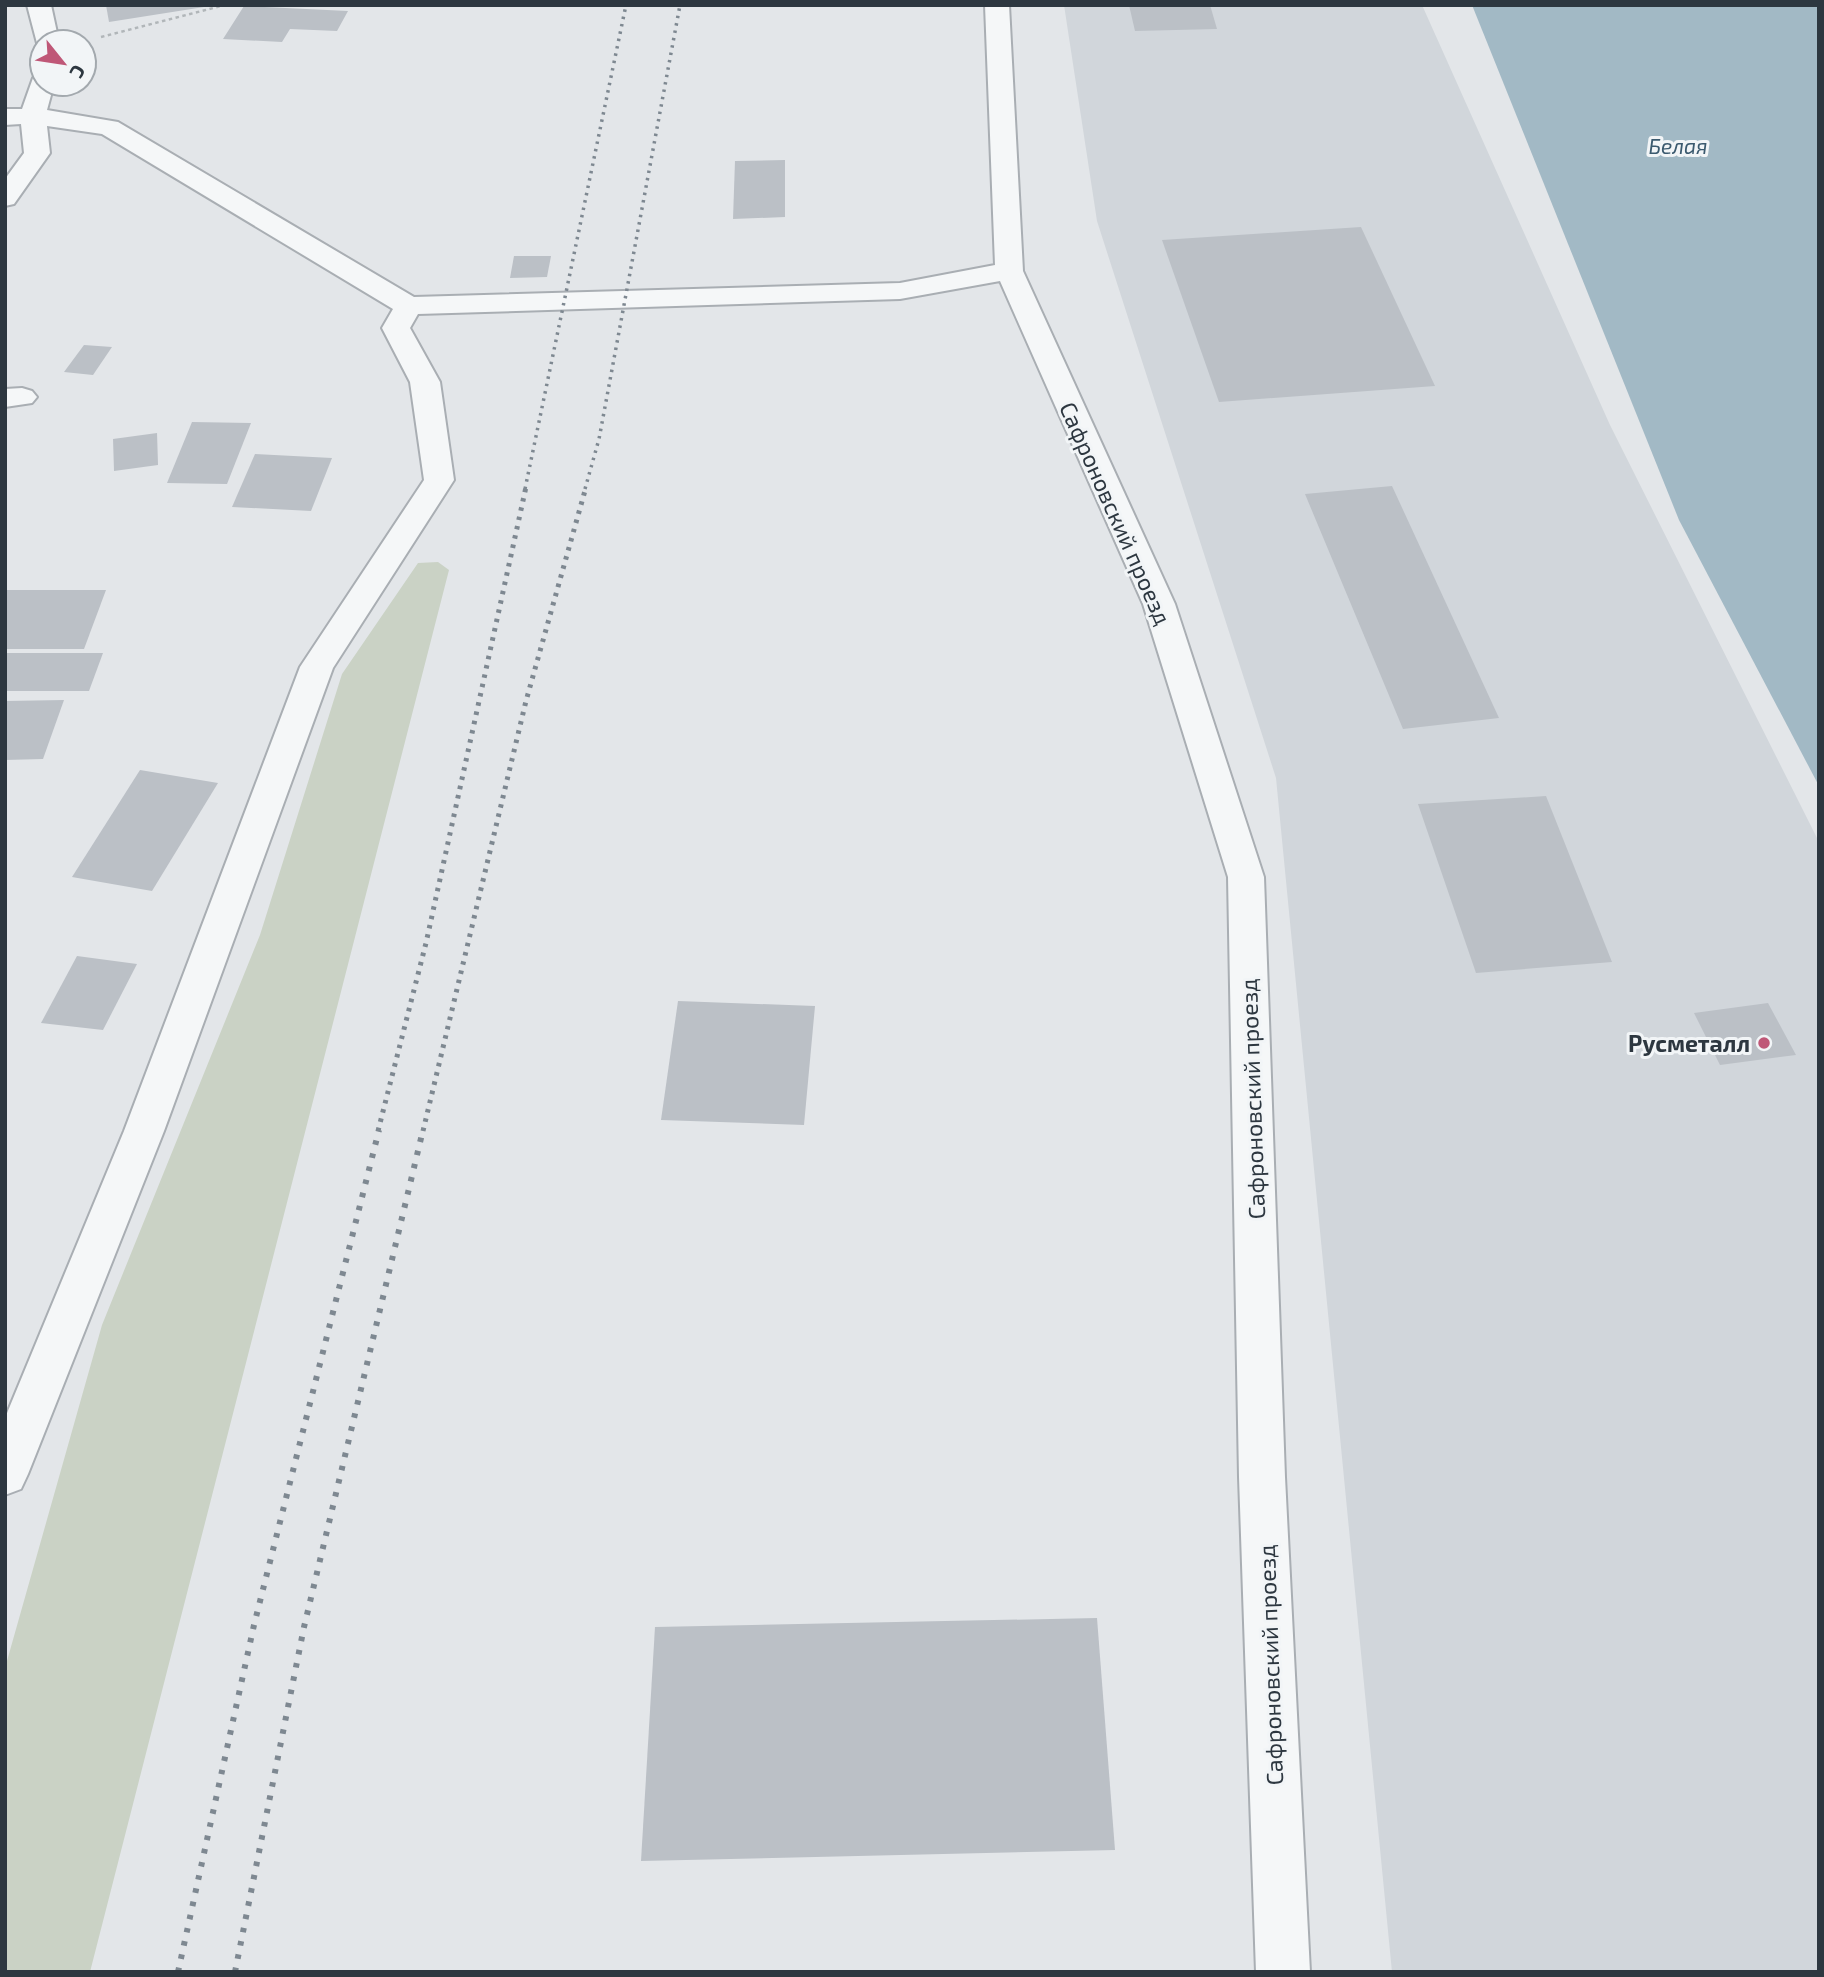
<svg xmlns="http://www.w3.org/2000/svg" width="1824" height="1977" font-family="'Exo 2',sans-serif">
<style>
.built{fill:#d1d6db}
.green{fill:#cad2c5}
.water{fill:#a2b9c5}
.building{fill:#bbc0c6}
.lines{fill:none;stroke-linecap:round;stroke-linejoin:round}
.minor-casing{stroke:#a9aeb3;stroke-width:4}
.path{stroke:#b1b6b9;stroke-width:2.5;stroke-dasharray:3.5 3.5;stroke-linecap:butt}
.minor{fill:#f5f7f8;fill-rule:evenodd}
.rail-far2{stroke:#7e8891;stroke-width:3.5;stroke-dasharray:2.5 5;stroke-linecap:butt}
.rail-far1{stroke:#7e8891;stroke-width:5;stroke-dasharray:3.5 6;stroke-linecap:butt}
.rail{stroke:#7e8891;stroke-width:6;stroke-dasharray:4.5 9;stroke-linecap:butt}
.poi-dot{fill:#bf5777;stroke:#f2f5f7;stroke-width:2.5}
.labels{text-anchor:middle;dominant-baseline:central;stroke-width:6;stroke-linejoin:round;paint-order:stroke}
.far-water-label{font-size:21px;font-style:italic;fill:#3b5a6f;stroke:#f2f5f7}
.street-label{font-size:23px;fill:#2d3740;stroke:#f2f5f7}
.poi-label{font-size:23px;font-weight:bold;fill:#2d3740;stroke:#f2f5f7;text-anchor:end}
</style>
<rect width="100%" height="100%" fill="#e3e6e9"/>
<!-- built -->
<polygon class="built" points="1064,5 1422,5 1610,425 1819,842 1819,1972 1392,1972 1276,778 1097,221"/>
<!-- green -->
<polygon class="green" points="438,562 449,570 90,1972 5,1972 5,1668 102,1325 260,935 342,674 418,563"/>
<!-- water -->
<polygon class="water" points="1472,5 1819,5 1819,786 1679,520"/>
<!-- building -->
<g class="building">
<polygon points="106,5 204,5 204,7 109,22"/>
<polygon points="1129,5 1210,5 1217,29 1135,31"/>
<polygon points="244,6 348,11 337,31 290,29 282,42 223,39"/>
<polygon points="785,160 785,217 733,219 735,161"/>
<polygon points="1361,227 1435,386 1219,402 1162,240"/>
<polygon points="514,256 551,256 547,277 510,278"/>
<polygon points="84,345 112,347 93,375 64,372"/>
<polygon points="192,422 251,423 227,484 167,483"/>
<polygon points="157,433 158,465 114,471 113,439"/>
<polygon points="255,454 332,458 311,511 232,507"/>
<polygon points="1392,486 1499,718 1403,729 1305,494"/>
<polygon points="5,590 106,590 84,649 5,649"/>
<polygon points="5,653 103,653 89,691 5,691"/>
<polygon points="64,700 43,759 5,760 5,701"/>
<polygon points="140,770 218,783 152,891 72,877"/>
<polygon points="1546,796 1612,962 1476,973 1418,804"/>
<polygon points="77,956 137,964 103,1030 41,1023"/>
<polygon points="678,1001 815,1006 804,1125 661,1120"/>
<polygon points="1768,1003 1796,1055 1720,1065 1694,1013"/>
<polygon points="1097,1618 1115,1850 641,1861 655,1627"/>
</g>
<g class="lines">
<defs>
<g id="minor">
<polygon points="27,5 51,5 59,42 42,42 42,48 38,47"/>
<polygon points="985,5 1009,5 1023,271 1175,604 1264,877 1285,1477 1310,1972 1256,1972 1239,1477 1228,877 1143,604 1000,281 900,299 418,314 410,328 440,382 454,480 333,668 164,1131 28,1474 21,1489 5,1495 5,1418 124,1131 300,667 424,480 410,382 382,328 393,309 102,134 47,126 50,153 14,204 5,206 5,179 24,153 21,124 5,125 5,109 22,109 33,78 42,76 42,84 54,84 47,110 118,122 414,297 900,283 995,265"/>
<polygon points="22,388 32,391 37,397 32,403 5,407 5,389"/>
</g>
</defs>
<!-- minor casing -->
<use href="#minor" class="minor-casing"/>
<!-- path -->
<polyline class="path" points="101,37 225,5"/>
<!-- minor -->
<use href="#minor" class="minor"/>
<!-- rail-far2 -->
<g class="rail-far2">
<polyline points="525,489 626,5"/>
<polyline points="585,489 599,439 680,5"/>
</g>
<!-- rail-far1 -->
<g class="rail-far1">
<polyline points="378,1131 426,943 526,487"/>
<polyline points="423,1131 526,701 586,487"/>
</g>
<!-- rail -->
<g class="rail">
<polyline points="178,1972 254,1625 379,1130"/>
<polyline points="235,1972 304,1627 423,1130"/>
</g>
</g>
<!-- markers -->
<circle class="poi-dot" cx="1764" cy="1043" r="7"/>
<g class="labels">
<!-- far-water labels -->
<g class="far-water-label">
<text x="1678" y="145">Белая</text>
</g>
<!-- street labels -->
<g class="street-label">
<text transform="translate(1116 513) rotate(66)">Сафроновский проезд</text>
<text transform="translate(1252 1099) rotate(-92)">Сафроновский проезд</text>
<text transform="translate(1270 1665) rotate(-92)">Сафроновский проезд</text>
</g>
<!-- poi labels -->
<g class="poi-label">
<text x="1750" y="1043">Русметалл</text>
</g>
</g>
<!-- border -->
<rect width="1824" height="1977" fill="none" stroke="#2d3740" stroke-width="14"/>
<!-- north arrow -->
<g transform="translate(63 63) rotate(120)"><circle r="33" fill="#f2f5f7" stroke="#a3a9ae" stroke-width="2"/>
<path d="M0-5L12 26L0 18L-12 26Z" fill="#bf5777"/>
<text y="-10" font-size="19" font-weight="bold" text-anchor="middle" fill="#2d3740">С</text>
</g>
</svg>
